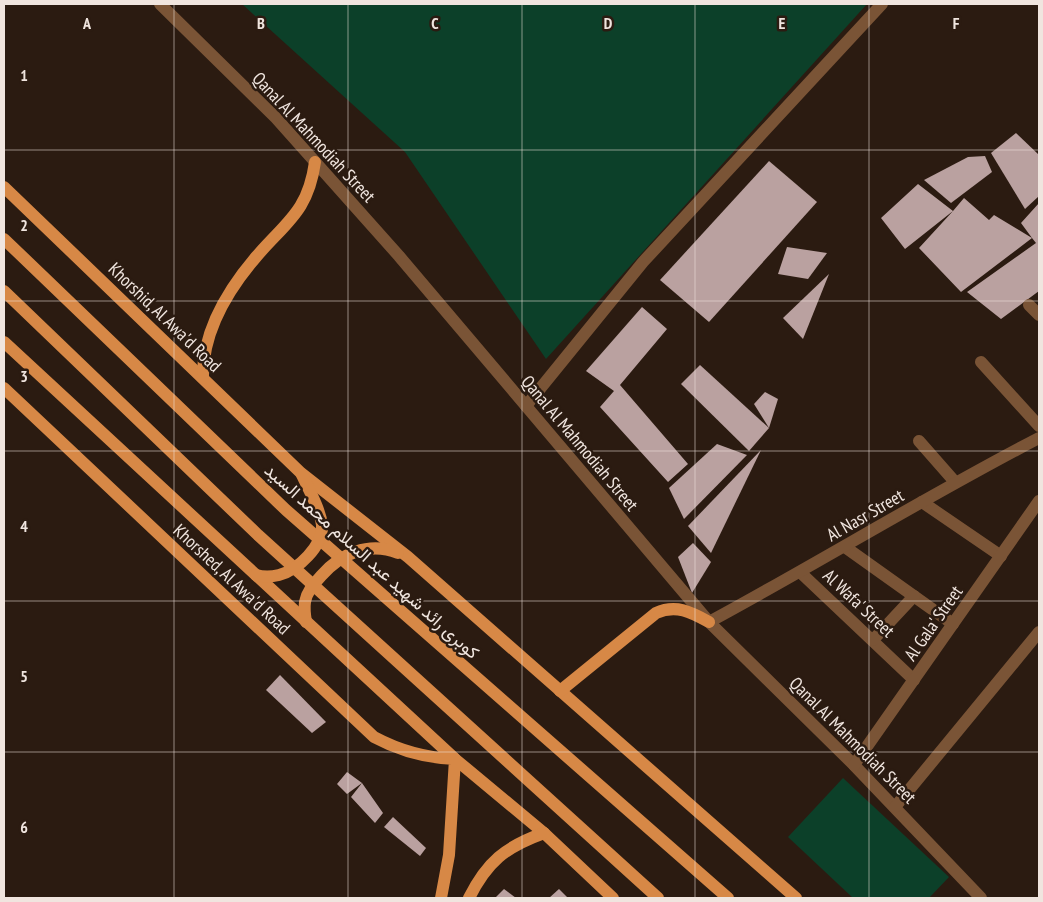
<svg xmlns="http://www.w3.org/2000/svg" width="1043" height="902" font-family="'PT Sans Narrow',Vazirmatn,sans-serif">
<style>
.green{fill:#0c4029}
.building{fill:#baa1a0}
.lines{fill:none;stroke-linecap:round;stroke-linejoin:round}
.minor{stroke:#7a5436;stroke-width:12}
.major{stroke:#d78846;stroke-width:12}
.grid{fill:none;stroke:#f0e5df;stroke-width:1;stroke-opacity:0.55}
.labels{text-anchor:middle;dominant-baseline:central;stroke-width:5;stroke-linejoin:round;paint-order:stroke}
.street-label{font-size:18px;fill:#f0e5df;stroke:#2b1b11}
.grid-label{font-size:16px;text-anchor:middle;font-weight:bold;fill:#f0e5df;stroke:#2b1b11;stroke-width:5;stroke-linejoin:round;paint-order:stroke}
</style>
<rect width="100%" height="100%" fill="#2b1b11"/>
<!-- green -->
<g class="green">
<polygon points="242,4 867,4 546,359 405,152"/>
<polygon points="843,778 949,877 929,898 853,898 788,837"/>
</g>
<!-- building -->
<g class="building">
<polygon points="1016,133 1039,155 1039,196 1025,209 991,153"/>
<polygon points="985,156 992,172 951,203 924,180 968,157"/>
<polygon points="769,161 817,202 709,322 660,280"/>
<polygon points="918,184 953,211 964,198 989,220 994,215 1032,238 1021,223 1039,203 1039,291 1001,319 967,292 1036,243 1032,238 961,292 919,248 953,211 905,249 881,218"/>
<polygon points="787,247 827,253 808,279 778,274"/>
<polygon points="829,274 803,339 783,318"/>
<polygon points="642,307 667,329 620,385 688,464 668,482 600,407 614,391 586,371"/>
<polygon points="700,365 769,428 749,451 681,384"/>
<polygon points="765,392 778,399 769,428 754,404"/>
<polygon points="717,444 747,455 684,519 669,488"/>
<polygon points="761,450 711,553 688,526"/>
<polygon points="693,543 711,562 692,593 678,557"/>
<polygon points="280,675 326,722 312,733 266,690"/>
<polygon points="347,772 362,783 383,813 375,823 351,797 362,783 347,794 337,784"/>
<polygon points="393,817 426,848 420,856 384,827"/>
<polygon points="504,889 516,898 495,898"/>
<polygon points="559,889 568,898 549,898"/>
</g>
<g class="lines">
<!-- minor -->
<g class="minor">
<polyline points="160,4 276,118 399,256 709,622 854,765 981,898"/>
<polyline points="1029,305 1039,315"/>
<polyline points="981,362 1039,426"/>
<polyline points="526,406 643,262 882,4"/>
<polyline points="919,441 955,482"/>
<polyline points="922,502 1001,556"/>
<polyline points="845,547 953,624"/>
<polyline points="801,573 914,680"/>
<path d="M709,622C820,562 927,496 1039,438"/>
<polyline points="873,640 914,596"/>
<polyline points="854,765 1039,501"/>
<polyline points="895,807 1039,632"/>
</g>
<!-- major -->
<g class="major">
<polyline points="4,187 301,473 408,557 796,898"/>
<polyline points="4,239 286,510 728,898"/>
<polyline points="4,291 258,535 658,898"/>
<polyline points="4,342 455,759 544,833 613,898"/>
<path d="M203,378C202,333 227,291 256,257C286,222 308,212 315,162"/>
<path d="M4,388L374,737C400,751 425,758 455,759L449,855L441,898"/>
<path d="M256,575C263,577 271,577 279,575C298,570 323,546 322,525C320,509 309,490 302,475"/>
<path d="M306,622C305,616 304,609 305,602C307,591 314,584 321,576C340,554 369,541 398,553"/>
<path d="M560,691L656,613C676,604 691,612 709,622"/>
<path d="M469,898C487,862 505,847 544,833"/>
</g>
</g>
<!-- grid -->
<path class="grid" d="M174,4V898M348,4V898M522,4V898M695,4V898M869,4V898M4,150H1039M4,301H1039M4,451H1039M4,601H1039M4,752H1039"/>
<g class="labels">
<!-- street labels -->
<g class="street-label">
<text transform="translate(314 137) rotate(47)">Qanal Al Mahmodiah Street</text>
<text transform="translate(165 317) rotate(44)">Khorshid, Al Awa'd Road</text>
<text transform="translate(580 443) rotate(50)">Qanal Al Mahmodiah Street</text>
<text transform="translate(865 515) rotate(-30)">Al Nasr Street</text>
<text transform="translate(372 561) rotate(42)">كوبرى رائد شهيد عبد السلام محمد السيد</text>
<text transform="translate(232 579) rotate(43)">Khorshed, Al Awa'd Road</text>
<text transform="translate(859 603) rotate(43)">Al Wafa' Street</text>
<text transform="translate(933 623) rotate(-55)">Al Gala' Street</text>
<text transform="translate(853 740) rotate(45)">Qanal Al Mahmodiah Street</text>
</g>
</g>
<g class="grid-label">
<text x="87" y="29">A</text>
<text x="261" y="29">B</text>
<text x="435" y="29">C</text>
<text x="608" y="29">D</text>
<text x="782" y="29">E</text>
<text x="956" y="29">F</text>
<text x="24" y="81">1</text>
<text x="24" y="231">2</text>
<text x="24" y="382">3</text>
<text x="24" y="532">4</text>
<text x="24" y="682">5</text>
<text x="24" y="833">6</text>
</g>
<!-- border -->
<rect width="1043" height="902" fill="none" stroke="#f0e5df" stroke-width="10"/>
</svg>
